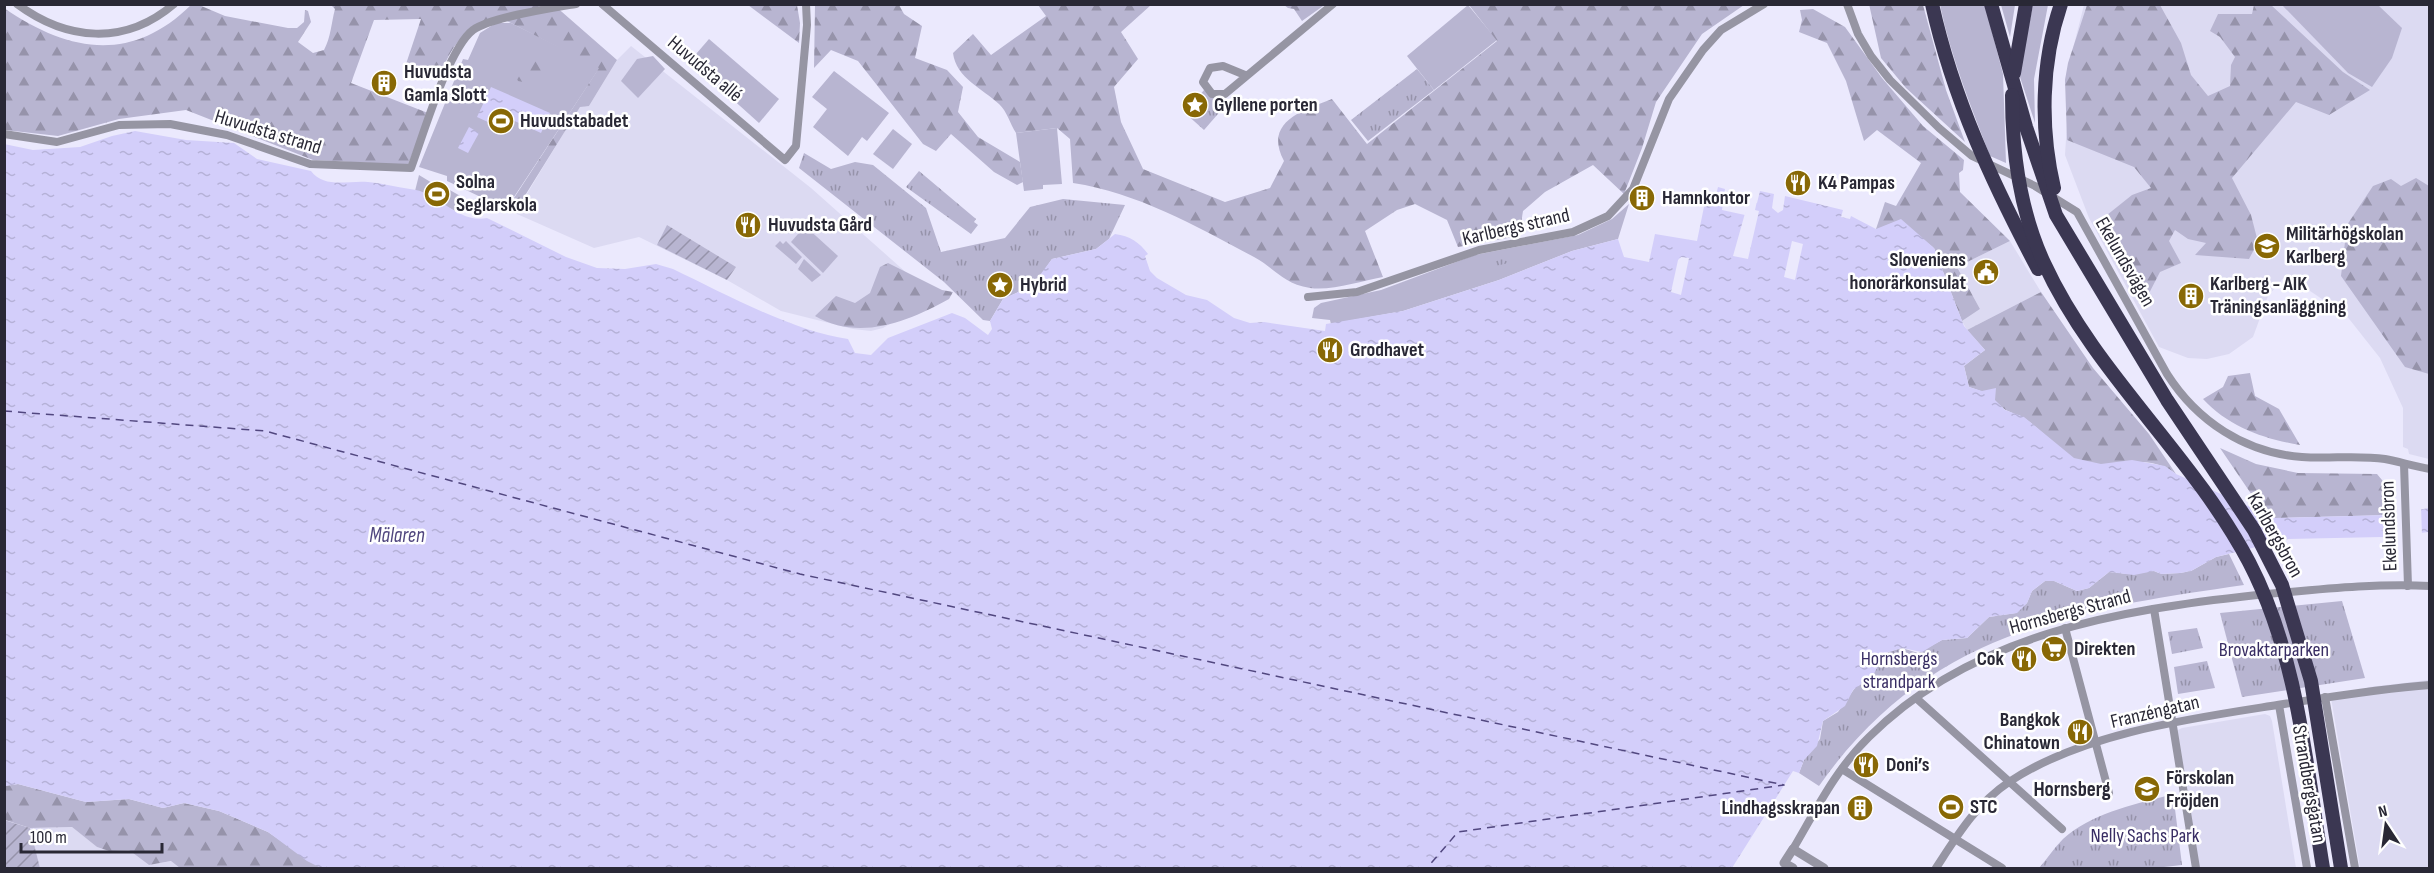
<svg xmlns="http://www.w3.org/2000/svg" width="2434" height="873" font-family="'Sofia Sans Condensed',sans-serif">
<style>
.built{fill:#dcdaf2}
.grass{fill:#b8b5d1}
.forest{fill:url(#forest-firs)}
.park{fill:url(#park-tufts)}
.garden{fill:url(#garden-furrows)}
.water{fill:url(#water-ripples)}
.pier{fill:#ebe9fd}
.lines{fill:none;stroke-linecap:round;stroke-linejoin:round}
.ferry{stroke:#51477f;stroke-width:1.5;stroke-dasharray:8 6;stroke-linecap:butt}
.minor{stroke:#9695a3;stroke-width:8}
.tertiary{stroke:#9695a3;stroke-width:9}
.motorway{stroke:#3b3752;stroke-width:14}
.labels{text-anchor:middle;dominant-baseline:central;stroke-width:5;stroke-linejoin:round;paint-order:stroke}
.street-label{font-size:20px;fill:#292835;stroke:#fff}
.poi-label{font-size:20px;font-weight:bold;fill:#292835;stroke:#fff;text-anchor:start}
.park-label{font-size:20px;fill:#382d63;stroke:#fff}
.water-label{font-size:21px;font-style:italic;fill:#51477f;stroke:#fff}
.neighbourhood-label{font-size:21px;font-weight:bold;fill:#292835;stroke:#fff}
</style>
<defs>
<pattern id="forest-firs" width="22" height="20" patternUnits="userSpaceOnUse" patternTransform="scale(1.5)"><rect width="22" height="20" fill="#b8b5d1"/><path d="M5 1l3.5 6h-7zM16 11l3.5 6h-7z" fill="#9693aa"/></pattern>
<pattern id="park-tufts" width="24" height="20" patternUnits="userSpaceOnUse" patternTransform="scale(1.5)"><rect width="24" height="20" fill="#b8b5d1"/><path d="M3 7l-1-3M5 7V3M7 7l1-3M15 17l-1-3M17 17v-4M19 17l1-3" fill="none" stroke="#9693aa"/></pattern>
<pattern id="garden-furrows" width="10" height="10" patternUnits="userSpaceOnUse" patternTransform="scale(1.5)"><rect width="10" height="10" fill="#b8b5d1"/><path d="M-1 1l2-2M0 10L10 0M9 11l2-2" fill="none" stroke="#9693aa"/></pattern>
<pattern id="water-ripples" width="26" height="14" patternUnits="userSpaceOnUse" patternTransform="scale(1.5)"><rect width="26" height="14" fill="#d3cefa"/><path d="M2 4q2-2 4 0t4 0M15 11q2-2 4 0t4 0" fill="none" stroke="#b5b1d7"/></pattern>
</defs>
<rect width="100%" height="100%" fill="#ebe9fd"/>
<!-- built -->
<g class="built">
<polygon points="2084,5 2429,5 2429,459 2409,454 2408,449 2403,447 2403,408 2380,358 2346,315 2286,275 2268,296 2253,337 2229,354 2207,359 2188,358 2159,347 2089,218 2065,155 2068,108 2065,80"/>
<polygon points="631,46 811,188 927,291 898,319 883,328 871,331 853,329 781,311 727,280 639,237 594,248 506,209 510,204 522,202 580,106 589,106 617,60"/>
<polygon points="2010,241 2041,292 1967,330 1962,321 1980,309 1957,267"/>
<polygon points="2429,680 2429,868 2360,868 2331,698 2354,694 2369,687"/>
<polygon points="2265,714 2270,716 2272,721 2296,868 2194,868 2172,733 2182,728"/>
<polygon points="72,827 97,847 109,851 129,850 149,865 172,861 180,868 40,868 30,828"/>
</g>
<!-- grass -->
<g class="grass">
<polygon points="1468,5 1497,40 1434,90 1407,56"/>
<path d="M1940,5H1985L2003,74L2006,163L1990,156C1971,107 1951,57 1940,5Z"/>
<polygon points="2001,5 2015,5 2010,37"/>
<polygon points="2033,5 2048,5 2034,79 2035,123 2019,74"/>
<polygon points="2282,5 2378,5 2402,28 2392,58 2372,87 2348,73"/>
<polygon points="496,23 511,23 600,67 506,209 447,181 447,176 419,167 463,59 468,60 480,33"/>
<polygon points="709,39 779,99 759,123 690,61"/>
<polygon points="653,56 665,69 638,98 621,81 637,59"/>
<polygon points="834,71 889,113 867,141 862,137 848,156 813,127 827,109 812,97"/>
<polygon points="1057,128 1062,184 1043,185 1043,189 1024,191 1016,133"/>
<polygon points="893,129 912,144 893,169 873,154"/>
<polygon points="419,175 447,192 448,189 462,197 455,211 415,191"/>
<polygon points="1629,204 1618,239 1572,251 1499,280 1403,311 1331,324 1330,320 1312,318 1314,308 1321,303 1381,290 1475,255 1578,235 1612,219"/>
<polygon points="805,226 838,256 823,273 791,242"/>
<polygon points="780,241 783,244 786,241 802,257 796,264 775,246"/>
<polygon points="804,259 821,275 812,282 798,269"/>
</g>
<!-- forest -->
<g class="forest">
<polygon points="1869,4 1923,5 1946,90 1965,142 1906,88 1881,58"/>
<path d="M191,5H199L225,16L288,28H297L304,22L305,10L308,11L311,22L298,42L313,53L324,50C331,37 331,24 335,9L331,5H554L617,60L589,106L580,107L521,202L510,204L599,68L501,18C465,30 456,37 441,73L406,64L421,19L374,20L351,83L428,113L408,165L313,160L186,110L119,119L58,136L5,130L4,8C68,52 131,64 191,5Z"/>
<polygon points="748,5 797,5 800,23 799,43"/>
<polygon points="815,5 899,5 904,14 922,26 915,58 947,70 963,87 958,112 978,137 1020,162 1023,182 1017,185 994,172 951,134 936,151 923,144 858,61 831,50 814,68"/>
<path d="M1038,5H1151L1121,32L1138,59L1114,87L1121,122L1143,169L1225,202L1270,188L1284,161C1263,122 1303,110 1332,99L1367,144L1497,41L1469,5H1744L1702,34L1656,102L1642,148L1624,194L1593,165L1545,192L1523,211L1519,236L1458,247L1447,220L1415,204L1397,210L1365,231L1383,277C1361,281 1332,291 1310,288C1282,283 1276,269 1254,257C1196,226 1138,193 1073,183L1070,139L1057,128L1016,133C1010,124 1007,111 999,104C983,89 956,78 953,53L973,34L991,55L1046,16Z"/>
<polygon points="1284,5 1322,4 1323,6 1302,21 1294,9 1288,8"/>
<polygon points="2271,5 2343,72 2370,90 2329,115 2296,102 2232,178 2251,215 2258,242 2249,259 2195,255 2206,243 2188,239 2175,230 2169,241 2181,263 2160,272 2145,301 2097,223 2132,195 2151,188 2134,167 2067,140 2065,80 2068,63 2087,5 2160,5 2181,43 2191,75 2208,96 2230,86 2231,65 2235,57 2220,37 2210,31 2218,14 2252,14 2254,5"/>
<polygon points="1813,9 1845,27 1882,78 1923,126 1964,160 1963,170 1959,173 1960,192 2010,241 1957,267 1980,309 1962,321 1934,248 1921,238 1876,229 1885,202 1896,206 1921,163 1877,130 1864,141 1846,81 1827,43 1799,32 1802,20 1800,10"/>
<polygon points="531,58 543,63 540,75 528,83 518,81 513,70 520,61"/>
<polygon points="2416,178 2429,186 2429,374 2405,367 2341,276 2347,225 2373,186 2391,179 2401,186"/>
<path d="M888,263L942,290L953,292L949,299C909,321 860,342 815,316L836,296L855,303L870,293L880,267Z"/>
<path d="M2041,292L2093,368L2149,434L2176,474C2143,448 2107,475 2074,459C2055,449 2042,429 2024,418C2018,414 2009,413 2003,408C1992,398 1984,391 1969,387L1964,366L1985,350L1967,330Z"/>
<path d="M2250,373L2255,396L2279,409L2300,445C2264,439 2229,427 2203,399L2223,387L2228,376Z"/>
<polygon points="2220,448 2256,464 2298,473 2377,474 2387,486 2389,515 2275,518 2258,504"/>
<polygon points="18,784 86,802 129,799 163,808 184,803 219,811 268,832 321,868 180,868 171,861 149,865 129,850 109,851 97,847 72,827 30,828 5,820 4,786"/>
</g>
<!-- park -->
<g class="park">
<polygon points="1417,69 1434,90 1368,141 1351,120"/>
<polygon points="1204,90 1224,107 1204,130 1185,113"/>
<polygon points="804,153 831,169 855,162 873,165 926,208 941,252 1005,238 1030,207 1063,199 1125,205 1109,239 1096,249 1052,259 1038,279 1027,288 1003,299 990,321 983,320 944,282 799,168"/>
<polygon points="919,171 976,219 974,222 978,225 971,234 906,187"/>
<polygon points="1515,253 1517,261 1487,268 1485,261"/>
<path d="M2229,554L2244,585C2071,610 1927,632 1819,786L1799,773L1804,760L1820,739L1823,721L1838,712L1857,685L1869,679L1888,652L1902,648L1918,653L1942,640L1967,638L1989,617L2016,613L2027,603L2032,591L2045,581H2054L2077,591L2089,588L2109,572L2128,574L2154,571L2161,574L2180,573L2191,571L2216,557Z"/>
<polygon points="2342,601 2365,678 2242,697 2220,613"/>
<polygon points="2197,628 2203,648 2172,654 2168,632"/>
<polygon points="2207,661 2215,688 2178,694 2174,667"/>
<path d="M2166,796L2174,801L2182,865L2155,868H2039C2047,859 2054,848 2063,839C2091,814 2131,805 2166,796Z"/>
</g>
<!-- garden -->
<g class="garden">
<polygon points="667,225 736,267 727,280 657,245"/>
<polygon points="4,820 30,828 40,868 5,868"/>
</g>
<!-- water -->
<g class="water">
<polygon points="491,87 550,113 541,133 506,117 501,128 477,117"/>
<polygon points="469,127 479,133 468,153 458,148"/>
<path d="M135,131L186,140L234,143L257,159L311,171C324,189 349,180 368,182C382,183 396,187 410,189C438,191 457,224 487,218L566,257L597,268L625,269L656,264L673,269C723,293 795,332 848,339L855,353L871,355L888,338L952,313L965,318L988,335L992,329L990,321L1003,299L1027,288L1037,279L1052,259L1096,249L1115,234C1130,236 1139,242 1148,254L1145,256L1150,271L1157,278L1186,295L1207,300L1234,318L1250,323L1264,322L1325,331L1326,324L1403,311L1499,280L1572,251L1618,239L1624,257L1649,262L1655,234L1697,241L1705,202L1714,203L1718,187L1725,189L1722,210L1745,215L1749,202L1757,203L1760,191L1774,194L1772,208L1778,213L1783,210L1785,196L1843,210L1841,217L1850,219L1851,216L1876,229L1901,219L1934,248L1964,326L1985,350L1964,366L1969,387L1982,391L1996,388L1995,400L2005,410L2024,417L2074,458L2101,464L2132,460L2165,466L2176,474L2275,518L2389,515L2429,508V532L2382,537L2288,539L2216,557L2191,571L2180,573L2161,574L2154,571L2134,575L2109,572L2089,588L2077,591L2054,581H2045L2032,591L2027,603L2017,613L1989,617L1967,638L1942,640L1922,652L1902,648L1888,652L1881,659L1873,676L1853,690L1845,706L1823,721L1817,746L1804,760L1799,773L1793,771L1732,868H321L307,861L268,832L219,811L184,803L163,808L129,799L86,802L18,784L5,786L4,144L33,150L80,147L112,136Z"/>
</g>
<!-- pier -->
<g class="pier">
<polygon points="1749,199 1757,201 1755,210 1759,211 1748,259 1733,256"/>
<polygon points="1792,241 1803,244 1795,280 1784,277"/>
<polygon points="1681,257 1689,258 1681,295 1671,292 1678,260"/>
<polygon points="2421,506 2422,536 2389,539 2388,512"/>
</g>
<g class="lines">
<!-- ferry -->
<polyline class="ferry" points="4,411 265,431 800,574 1784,785 1458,832 1427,868"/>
<!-- minor -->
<g class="minor">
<path d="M17,4C67,41 125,46 174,4"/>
<polyline points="602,4 785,160 796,146 807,25 806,4"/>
<path d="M1847,4L1858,34L1871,56L1890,80L1939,128L1972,156L2035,186L2077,212L2167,374C2197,421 2245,453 2302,457C2329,459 2358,455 2385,459C2400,462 2414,466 2430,469"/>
<polyline points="1245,75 1223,66 1210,68 1203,82 1212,94 1225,94 1333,4"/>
<path d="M4,134L57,142L119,125L170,124L227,135L310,164L411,168C423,136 448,49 473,30C491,17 552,8 576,4"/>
<polyline points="1308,297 1357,292 1479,250 1573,232 1608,216 1633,189 1669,99 1703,50 1721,30 1764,4"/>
<polyline points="2404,464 2408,586"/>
<polyline points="2154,609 2196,868"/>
<polyline points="2065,628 2109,793"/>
<polyline points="2325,697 2355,868"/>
<polyline points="1916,698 2062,829"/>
<polyline points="2279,705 2307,868"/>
<polyline points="1842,769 2002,868"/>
<path d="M1793,849C1816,810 1836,769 1869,737C1972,634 2119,610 2257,595C2315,590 2372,583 2430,586"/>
<path d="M1936,868C1957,836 1976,804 2009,782C2081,734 2187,719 2271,706C2324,698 2376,689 2430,685"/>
</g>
<!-- tertiary -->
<polyline class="tertiary" points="1793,868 1784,863 1793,849 1824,868"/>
<!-- motorway -->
<g class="motorway">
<path d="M1932,4C1953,99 1993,184 2038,269"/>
<polyline points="1991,4 2026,127 2056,215 2167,400 2254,530 2282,585 2311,681 2341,868"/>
<polyline points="2014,73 2026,4"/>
<path d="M2012,95C2012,153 2020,211 2044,263C2095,374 2192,454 2249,562C2298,656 2306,765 2323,868"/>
<path d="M2054,188C2040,128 2041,63 2061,4"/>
</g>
</g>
<!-- icons -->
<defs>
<symbol id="building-disc" viewBox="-11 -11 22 22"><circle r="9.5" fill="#886805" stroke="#fff"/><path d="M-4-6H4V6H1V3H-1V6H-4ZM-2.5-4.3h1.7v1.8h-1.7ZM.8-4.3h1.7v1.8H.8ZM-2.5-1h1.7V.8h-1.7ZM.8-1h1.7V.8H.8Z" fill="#fff"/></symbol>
<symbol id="sight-disc" viewBox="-11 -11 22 22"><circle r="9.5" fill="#886805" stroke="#fff"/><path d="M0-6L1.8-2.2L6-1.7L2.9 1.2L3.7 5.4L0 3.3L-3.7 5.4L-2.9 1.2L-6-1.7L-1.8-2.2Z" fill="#fff"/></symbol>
<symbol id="stadium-disc" viewBox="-11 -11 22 22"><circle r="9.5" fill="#886805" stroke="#fff"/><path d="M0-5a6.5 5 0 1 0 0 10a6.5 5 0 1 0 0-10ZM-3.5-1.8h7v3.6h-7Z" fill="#fff"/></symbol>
<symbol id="restaurant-disc" viewBox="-11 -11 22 22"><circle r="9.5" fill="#886805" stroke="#fff"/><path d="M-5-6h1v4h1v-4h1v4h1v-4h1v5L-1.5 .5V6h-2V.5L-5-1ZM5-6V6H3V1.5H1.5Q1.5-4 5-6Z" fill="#fff"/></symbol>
<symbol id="university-disc" viewBox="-11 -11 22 22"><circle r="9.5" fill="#886805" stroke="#fff"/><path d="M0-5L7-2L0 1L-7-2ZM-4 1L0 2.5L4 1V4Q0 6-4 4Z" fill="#fff"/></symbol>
<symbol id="civic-disc" viewBox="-11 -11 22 22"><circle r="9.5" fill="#886805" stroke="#fff"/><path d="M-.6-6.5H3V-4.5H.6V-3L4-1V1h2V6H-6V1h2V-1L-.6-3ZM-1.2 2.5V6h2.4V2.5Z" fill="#fff"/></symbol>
<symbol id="supermarket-disc" viewBox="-11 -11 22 22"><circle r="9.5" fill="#886805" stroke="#fff"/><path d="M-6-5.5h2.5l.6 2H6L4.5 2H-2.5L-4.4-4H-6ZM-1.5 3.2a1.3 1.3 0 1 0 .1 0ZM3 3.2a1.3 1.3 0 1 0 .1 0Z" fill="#fff"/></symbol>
<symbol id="school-disc" viewBox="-11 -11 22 22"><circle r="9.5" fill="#886805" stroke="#fff"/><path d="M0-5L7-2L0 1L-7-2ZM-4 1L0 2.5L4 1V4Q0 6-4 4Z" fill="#fff"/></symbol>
</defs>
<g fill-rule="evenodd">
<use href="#building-disc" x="369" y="68" width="30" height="30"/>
<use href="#sight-disc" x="1180" y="90" width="30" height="30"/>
<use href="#stadium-disc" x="486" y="106" width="30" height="30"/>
<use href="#restaurant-disc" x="1783" y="168" width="30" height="30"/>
<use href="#stadium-disc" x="422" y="179" width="30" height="30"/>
<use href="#building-disc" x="1627" y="183" width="30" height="30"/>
<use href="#restaurant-disc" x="733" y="210" width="30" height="30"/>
<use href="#university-disc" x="2252" y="231" width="30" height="30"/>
<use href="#civic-disc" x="1971" y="257" width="30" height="30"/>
<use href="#sight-disc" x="985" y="270" width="30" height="30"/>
<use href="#building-disc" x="2176" y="281" width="30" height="30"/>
<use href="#restaurant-disc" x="1315" y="335" width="30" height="30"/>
<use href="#supermarket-disc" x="2039" y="634" width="30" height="30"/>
<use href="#restaurant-disc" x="2009" y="644" width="30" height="30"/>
<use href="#restaurant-disc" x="2065" y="717" width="30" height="30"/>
<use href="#restaurant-disc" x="1851" y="750" width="30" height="30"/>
<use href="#school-disc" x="2132" y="774" width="30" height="30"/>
<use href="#stadium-disc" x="1936" y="792" width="30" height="30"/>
<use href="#building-disc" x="1845" y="793" width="30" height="30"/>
</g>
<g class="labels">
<!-- street labels -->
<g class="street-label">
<text transform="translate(705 69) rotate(40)">Huvudsta allé</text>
<text transform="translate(268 132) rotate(17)">Huvudsta strand</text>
<text transform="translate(1516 227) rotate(-13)">Karlbergs strand</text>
<text transform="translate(2125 262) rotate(60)">Ekelundsvägen</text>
<text transform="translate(2389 526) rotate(-92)">Ekelundsbron</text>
<text transform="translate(2275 535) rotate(61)">Karlbergsbron</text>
<text transform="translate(2070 612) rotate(-15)">Hornsbergs Strand</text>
<text transform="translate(2155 712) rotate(-13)">Franzéngatan</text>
<text transform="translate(2309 784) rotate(80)">Strandbergsgatan</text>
</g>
<!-- poi labels -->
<g class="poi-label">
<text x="404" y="72">Huvudsta<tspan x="404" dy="23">Gamla Slott</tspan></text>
<text x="1214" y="105">Gyllene porten</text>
<text x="520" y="121">Huvudstabadet</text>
<text x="456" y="182">Solna<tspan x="456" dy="23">Seglarskola</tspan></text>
<text x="1818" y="183">K4 Pampas</text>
<text x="1662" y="198">Hamnkontor</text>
<text x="768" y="225">Huvudsta Gård</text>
<text x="2286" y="234">Militärhögskolan<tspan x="2286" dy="23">Karlberg</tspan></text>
<text x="1966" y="260" text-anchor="end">Sloveniens<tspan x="1966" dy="23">honorärkonsulat</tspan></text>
<text x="2210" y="284">Karlberg - AIK<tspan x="2210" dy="23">Träningsanläggning</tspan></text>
<text x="1020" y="285">Hybrid</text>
<text x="1350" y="350">Grodhavet</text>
<text x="2074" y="649">Direkten</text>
<text x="2004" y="659" text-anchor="end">Cok</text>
<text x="2060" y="720" text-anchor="end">Bangkok<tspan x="2060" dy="23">Chinatown</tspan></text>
<text x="1886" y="765">Doni’s</text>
<text x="2166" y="778">Förskolan<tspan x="2166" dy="23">Fröjden</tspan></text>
<text x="1970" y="807">STC</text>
<text x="1840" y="808" text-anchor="end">Lindhagsskrapan</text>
</g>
<!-- park labels -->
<g class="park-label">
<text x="2274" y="650">Brovaktarparken</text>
<text x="1899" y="659">Hornsbergs<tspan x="1899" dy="23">strandpark</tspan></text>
<text x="2145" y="836">Nelly Sachs Park</text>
</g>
<!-- water labels -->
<g class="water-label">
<text x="397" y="535">Mälaren</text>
</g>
<!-- neighbourhood labels -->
<g class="neighbourhood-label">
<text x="2072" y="789">Hornsberg</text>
</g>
</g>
<!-- border -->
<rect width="2434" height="873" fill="none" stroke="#292835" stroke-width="12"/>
<!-- north arrow -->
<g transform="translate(2386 825) rotate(347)" stroke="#ffffff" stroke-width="4.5" paint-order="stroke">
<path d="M0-4.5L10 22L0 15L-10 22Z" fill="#292835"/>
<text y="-9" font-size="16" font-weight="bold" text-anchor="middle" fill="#292835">N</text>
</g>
<!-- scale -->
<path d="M21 843v9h141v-9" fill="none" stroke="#292835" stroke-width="3"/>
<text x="30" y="843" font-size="18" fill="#292835" stroke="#ffffff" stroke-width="4.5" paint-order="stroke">100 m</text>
</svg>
